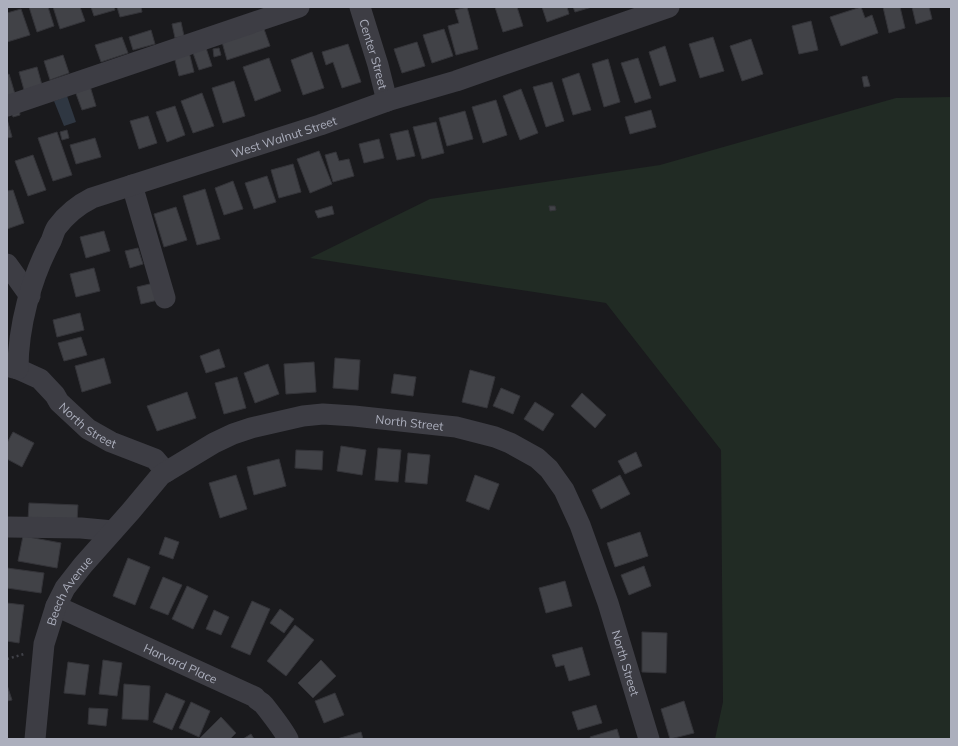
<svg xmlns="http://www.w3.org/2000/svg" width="958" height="746" font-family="Mulish,sans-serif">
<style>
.green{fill:#212b24}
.water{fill:#2f3742}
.building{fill:#414247;stroke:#343439}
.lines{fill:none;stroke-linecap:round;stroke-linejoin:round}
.path{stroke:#414249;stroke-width:2.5;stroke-dasharray:2 3;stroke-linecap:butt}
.minor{stroke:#3d3d44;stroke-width:21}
.labels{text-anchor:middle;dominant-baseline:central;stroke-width:3;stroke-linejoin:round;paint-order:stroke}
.street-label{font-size:12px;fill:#acafbd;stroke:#151518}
</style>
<rect width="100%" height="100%" fill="#1a1a1d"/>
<!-- green -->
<polygon class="green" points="951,97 951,739 715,739 723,702 721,450 606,303 310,258 430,199 660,165 896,98"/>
<!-- water -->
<polygon class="water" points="67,96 76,122 64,126 54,101"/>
<!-- building -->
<g class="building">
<polygon points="29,7 48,7 54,26 37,32"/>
<polygon points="53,7 80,7 85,21 60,29"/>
<polygon points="91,7 114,7 115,10 94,16"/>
<polygon points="117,7 141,7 142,12 120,17"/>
<polygon points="467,7 478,49 456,55 448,26 459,23 455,10"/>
<polygon points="495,7 517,7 523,26 503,32"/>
<polygon points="542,7 567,7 569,14 547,22"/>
<polygon points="573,7 592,7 575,12"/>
<polygon points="861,7 865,18 872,15 878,33 841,46 830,17"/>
<polygon points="883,7 900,7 905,28 889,33"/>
<polygon points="912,7 929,7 932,19 916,24"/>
<polygon points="21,9 30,35 7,42 7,13"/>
<polygon points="811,21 818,50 799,54 792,26"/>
<polygon points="181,22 184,36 175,38 172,24"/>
<polygon points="264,29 270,46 227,60 222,42"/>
<polygon points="444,29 453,56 432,63 423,35"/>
<polygon points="151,30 155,44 133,50 129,37"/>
<polygon points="122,37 128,53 101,62 95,45"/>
<polygon points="713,37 724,71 700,78 689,44"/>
<polygon points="751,39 763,74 742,81 730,46"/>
<polygon points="417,42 425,66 402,73 394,49"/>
<polygon points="348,44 361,82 342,88 333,62 326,65 322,52"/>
<polygon points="665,46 676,81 660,86 649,52"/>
<polygon points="206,48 212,66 199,70 193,53"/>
<polygon points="219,48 221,55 214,57 213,49"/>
<polygon points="189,52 194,72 179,76 174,56"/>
<polygon points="312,52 324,88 303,95 291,60"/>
<polygon points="63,55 69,73 50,80 44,61"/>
<polygon points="269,58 281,91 255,101 243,67"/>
<polygon points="638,58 651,98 635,103 621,63"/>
<polygon points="608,59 620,102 604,107 592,64"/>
<polygon points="37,67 42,85 24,90 19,72"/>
<polygon points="579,73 591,110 573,115 562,79"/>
<polygon points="9,74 15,94 7,96 7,75"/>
<polygon points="867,76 870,86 864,87 862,77"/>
<polygon points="234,81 245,116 223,123 212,88"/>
<polygon points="552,82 564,121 546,127 533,87"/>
<polygon points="90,86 96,106 82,110 75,91"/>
<polygon points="521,89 538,133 520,140 503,96"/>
<polygon points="202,93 214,126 193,133 181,101"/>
<polygon points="496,100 507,135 483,143 472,107"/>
<polygon points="175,106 185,135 167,142 156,112"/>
<polygon points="19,109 20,115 13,117 11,110"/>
<polygon points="651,110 656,127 630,134 625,117"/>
<polygon points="465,111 473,139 447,146 439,118"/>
<polygon points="148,116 157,143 139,149 130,121"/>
<polygon points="7,119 12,137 7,138"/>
<polygon points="436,122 444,153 422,159 413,127"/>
<polygon points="67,130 69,138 62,140 60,132"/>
<polygon points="408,130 415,156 397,160 390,134"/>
<polygon points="57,132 72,175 53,181 38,138"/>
<polygon points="95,138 101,157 76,164 70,145"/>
<polygon points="379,139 384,158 364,163 359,144"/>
<polygon points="319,151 332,184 310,193 297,159"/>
<polygon points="336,152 339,161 349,159 354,176 333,182 325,155"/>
<polygon points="33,155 46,190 28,196 15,161"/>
<polygon points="293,164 301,192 279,198 271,170"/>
<polygon points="267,176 276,202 254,209 245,183"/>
<polygon points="233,181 243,209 224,215 215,188"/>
<polygon points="205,189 220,239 197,245 183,196"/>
<polygon points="13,190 24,223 7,229 7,191"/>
<polygon points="332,206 334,214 318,218 315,211"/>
<polygon points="549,206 555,206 556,210 550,211"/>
<polygon points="176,207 187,240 164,247 154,214"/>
<polygon points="104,231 110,251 86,258 80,237"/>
<polygon points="138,248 143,264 130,268 125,251"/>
<polygon points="94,268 100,291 76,297 70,274"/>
<polygon points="154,283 158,300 141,304 137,287"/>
<polygon points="80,313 84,330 57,337 53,320"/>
<polygon points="81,337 87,355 64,361 58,343"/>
<polygon points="219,349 225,367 206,373 200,356"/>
<polygon points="104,358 111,383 82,392 75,366"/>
<polygon points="335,358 360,360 358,390 333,388"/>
<polygon points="314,362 316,392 286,394 284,364"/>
<polygon points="268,364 279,394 255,403 244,373"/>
<polygon points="470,370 495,377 487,408 462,402"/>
<polygon points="394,374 416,377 413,396 391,393"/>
<polygon points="237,377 246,408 224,414 215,383"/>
<polygon points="501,388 520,396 513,414 493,406"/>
<polygon points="187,392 196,418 157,431 147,406"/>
<polygon points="582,393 606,415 595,428 571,406"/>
<polygon points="535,402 554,414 543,431 524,419"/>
<polygon points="13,432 34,443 22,467 7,459 7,443"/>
<polygon points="341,446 366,450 362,475 337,471"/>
<polygon points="378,448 401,450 398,482 375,480"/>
<polygon points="296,450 323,451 322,470 295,468"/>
<polygon points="636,452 642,466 625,474 618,461"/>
<polygon points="408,453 430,455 427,484 405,482"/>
<polygon points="279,459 286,486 254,495 247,467"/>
<polygon points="236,475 247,509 220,518 209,483"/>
<polygon points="475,475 499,484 489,510 466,501"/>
<polygon points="620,475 630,494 601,509 592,490"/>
<polygon points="29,503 78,505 77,522 28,520"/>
<polygon points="640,532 648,556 615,567 607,543"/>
<polygon points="23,536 61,543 57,568 18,561"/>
<polygon points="165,537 179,542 173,559 159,554"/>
<polygon points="128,558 150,567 135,605 113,596"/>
<polygon points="644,566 651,586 629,595 621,575"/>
<polygon points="7,568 44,573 41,593 7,588"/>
<polygon points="163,577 182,585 168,615 150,608"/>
<polygon points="565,581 572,606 546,613 539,588"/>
<polygon points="187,586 208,596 193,629 172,619"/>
<polygon points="252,601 270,609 250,655 231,647"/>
<polygon points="7,603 24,605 19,643 7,641"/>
<polygon points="280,609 294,619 284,633 270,623"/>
<polygon points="214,610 229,617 221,635 206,629"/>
<polygon points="295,625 314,640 286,676 267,661"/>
<polygon points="642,632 667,633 666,673 642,672"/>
<polygon points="582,647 590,675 569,681 564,665 556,667 552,655"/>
<polygon points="103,660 122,663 117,696 99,694"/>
<polygon points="321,660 336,676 313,698 298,683"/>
<polygon points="68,662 89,665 85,695 64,693"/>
<polygon points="124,684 150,686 148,720 122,719"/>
<polygon points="7,685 12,700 7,701"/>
<polygon points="166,693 185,701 172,730 153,722"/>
<polygon points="335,693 344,715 324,723 315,701"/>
<polygon points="684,701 694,733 670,739 661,709"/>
<polygon points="191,702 210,711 199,737 179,728"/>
<polygon points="596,705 602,723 578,730 572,712"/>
<polygon points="89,708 108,709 106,726 88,724"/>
<polygon points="221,717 236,733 230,739 199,739"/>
<polygon points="617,729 620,739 591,739 590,737"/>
<polygon points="361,732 363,739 337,739"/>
<polygon points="251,734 254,739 243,739"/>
</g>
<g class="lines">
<!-- path -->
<polyline class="path" points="7,659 24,654"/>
<!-- minor -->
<g class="minor">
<path id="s1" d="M360,7L378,65L387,101"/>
<polyline points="7,106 299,7"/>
<polyline points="132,185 165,298"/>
<polyline points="7,264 30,296"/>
<path id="s2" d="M7,366L18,369L40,379L55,395L59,402L88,429L111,442L155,459L166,472"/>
<path id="s3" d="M18,369C18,327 31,278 51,241C53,237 54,231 57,227C66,215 78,205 92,198L320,125L387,101L456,81L669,7"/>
<polyline points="7,527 81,528 113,531"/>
<path id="s4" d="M56,606L255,697C258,702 261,701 264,705C271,714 283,729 288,739"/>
<path id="s5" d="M35,739L44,644L56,606L65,588L83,565L131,511L161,475L214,443L233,434L251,428L303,416L323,414L354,416L456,427L495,437L510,443L537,458L549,469L564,490L580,525L608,603L649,739"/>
</g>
</g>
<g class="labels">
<!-- street labels -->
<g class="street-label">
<text stroke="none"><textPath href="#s1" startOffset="49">Center Street</textPath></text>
<text stroke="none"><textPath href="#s3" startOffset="396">West Walnut Street</textPath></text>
<text stroke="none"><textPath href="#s5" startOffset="566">North Street</textPath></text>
<text stroke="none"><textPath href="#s2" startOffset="103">North Street</textPath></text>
<text stroke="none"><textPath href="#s5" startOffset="155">Beech Avenue</textPath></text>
<text stroke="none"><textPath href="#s4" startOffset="137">Harvard Place</textPath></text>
<text stroke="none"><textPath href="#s5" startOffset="926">North Street</textPath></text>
</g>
</g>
<!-- border -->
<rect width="958" height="746" fill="none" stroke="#acafbd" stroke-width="16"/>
</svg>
